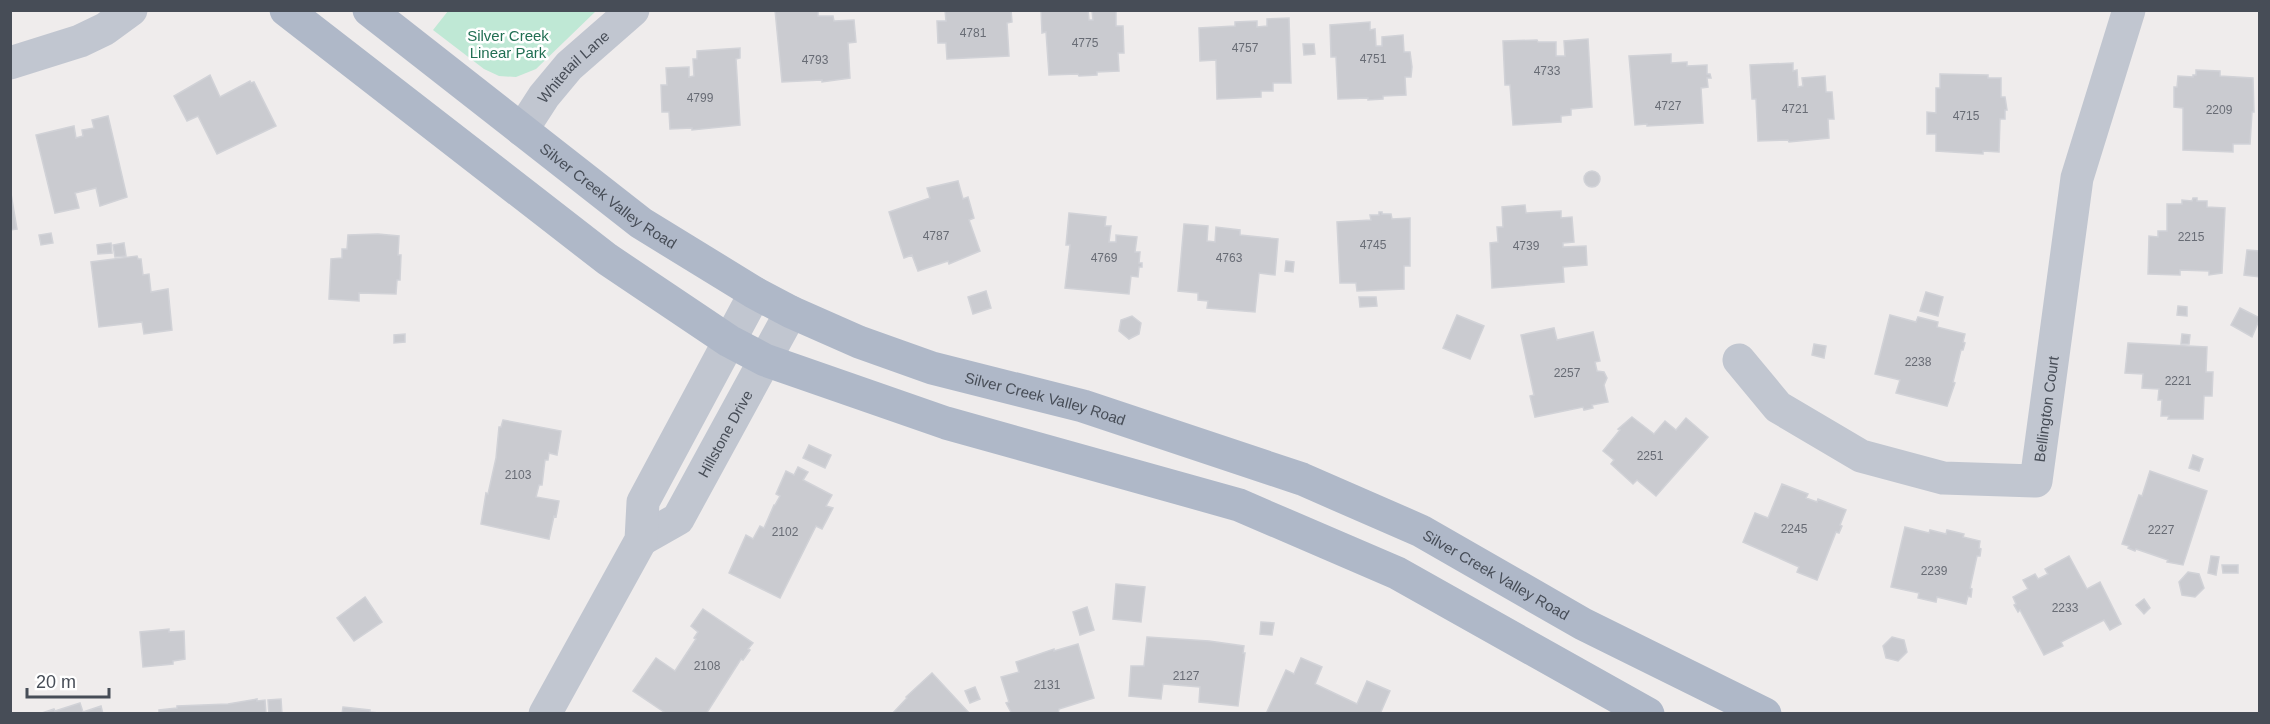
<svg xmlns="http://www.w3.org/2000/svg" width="2270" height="724" font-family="Helvetica,sans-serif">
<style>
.green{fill:#bfe8d5}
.building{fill:#cacbd0;stroke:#d1d2d7;stroke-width:1.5}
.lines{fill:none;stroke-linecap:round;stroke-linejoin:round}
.minor{stroke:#c1c6d0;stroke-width:33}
.major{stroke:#afb8c8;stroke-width:33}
.labels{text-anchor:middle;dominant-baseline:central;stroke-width:5;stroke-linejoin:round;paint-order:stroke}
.number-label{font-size:12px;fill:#686c75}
.park-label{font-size:15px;fill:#216f53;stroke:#fff}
.street-label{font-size:15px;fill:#474d57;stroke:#fff}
</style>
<rect width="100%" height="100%" fill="#efecec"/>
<!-- green -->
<polygon class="green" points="448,11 448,10 596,11 536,69 516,77 499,76 484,69 433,30"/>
<!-- building -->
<g class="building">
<polygon points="775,10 818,10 818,16 833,16 834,21 854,20 856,42 848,43 850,78 822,82 822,80 782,82"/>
<polygon points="945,10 1011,10 1012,22 1007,23 1009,56 947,59 946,43 938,43 937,21 946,21"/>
<polygon points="1041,10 1088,10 1089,20 1093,20 1092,11 1116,10 1116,26 1123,26 1124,53 1118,53 1119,71 1097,72 1097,75 1079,76 1078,74 1049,75 1046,32 1042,33"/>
<polygon points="1289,18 1291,83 1273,83 1273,91 1261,91 1261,97 1217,99 1216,60 1200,61 1199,28 1235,26 1235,22 1257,21 1257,27 1267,26 1267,19"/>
<polygon points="1370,22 1370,30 1375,29 1376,46 1382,46 1382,37 1403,35 1404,52 1410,52 1412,67 1411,77 1405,77 1406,95 1383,96 1383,99 1368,100 1368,98 1338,99 1336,57 1331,57 1330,25"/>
<polygon points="1588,39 1592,107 1571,109 1571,115 1561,116 1561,122 1513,125 1510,85 1505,85 1503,41 1537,40 1538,42 1556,42 1556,56 1565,56 1564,41"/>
<polygon points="1303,44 1314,44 1315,54 1304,55"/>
<polygon points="740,48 740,58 736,59 740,125 692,130 692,128 670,129 669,112 662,112 661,85 667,85 666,68 689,67 689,77 694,76 693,59 697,59 697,51"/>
<polygon points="1671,54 1671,63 1687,62 1687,66 1707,65 1707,74 1710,74 1711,78 1707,78 1708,87 1701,88 1703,123 1647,126 1647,124 1635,125 1629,56"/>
<polygon points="1793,63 1793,71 1797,70 1798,87 1803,86 1802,78 1825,76 1826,92 1832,92 1834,119 1828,119 1829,138 1789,142 1788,140 1758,141 1756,99 1752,99 1750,65"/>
<polygon points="2196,70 2220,71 2220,76 2253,78 2254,112 2252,112 2250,144 2233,144 2233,152 2183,150 2183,108 2174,107 2174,87 2177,87 2178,76 2193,77 2193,75 2196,75"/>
<polygon points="1940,74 1988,75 1988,78 2001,78 2001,97 2005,97 2007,110 2005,110 2005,119 2000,119 1999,152 1983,151 1983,154 1936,151 1936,134 1927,134 1927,112 1936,113 1936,88 1940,88"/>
<polygon points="210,75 220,97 250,81 251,83 254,82 276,126 217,154 198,116 187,121 174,96"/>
<polygon points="108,116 127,197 100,206 96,188 75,193 79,208 55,213 36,135 74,126 76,138 83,136 82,130 94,128 92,120"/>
<circle cx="1592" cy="179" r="8"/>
<polygon points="958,181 963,199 968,197 974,218 969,220 980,251 949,264 948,261 918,271 912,255 904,258 889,212 930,198 927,188"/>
<polygon points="10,188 17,229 10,230"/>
<polygon points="2193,198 2197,198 2197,201 2207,201 2207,207 2225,208 2222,273 2209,275 2209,271 2180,270 2180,275 2148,274 2149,236 2158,237 2158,231 2167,231 2167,204 2182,204 2182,200 2192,201"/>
<polygon points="1525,205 1526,213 1561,211 1561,218 1572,217 1574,242 1563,243 1563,247 1586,246 1587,265 1563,267 1564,282 1492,288 1490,243 1498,242 1497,227 1503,227 1502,207"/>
<polygon points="1379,212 1382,212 1382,214 1391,214 1392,219 1410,218 1410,266 1404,266 1404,289 1357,291 1356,283 1340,283 1337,222 1371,220 1370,215 1379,215"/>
<polygon points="1069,213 1106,217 1105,226 1111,226 1109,242 1116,242 1116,235 1137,237 1135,252 1140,252 1139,263 1142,263 1142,267 1139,267 1138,277 1131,276 1129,294 1065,288 1070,245 1066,245"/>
<polygon points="1184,224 1208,226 1207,241 1215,242 1216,227 1240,230 1240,235 1278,239 1275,275 1259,273 1255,312 1207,308 1208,301 1198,300 1198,293 1178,291"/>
<polygon points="51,233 53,243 41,245 39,235"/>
<polygon points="378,234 399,236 398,255 401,255 400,280 397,280 396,294 359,293 359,301 329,299 331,259 342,258 342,249 347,249 348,235"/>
<polygon points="111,243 112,253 98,254 97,245"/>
<polygon points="124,243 126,256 115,257 113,245"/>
<polygon points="2247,250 2260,251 2260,277 2244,275"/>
<polygon points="137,256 138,259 141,259 143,275 149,274 151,292 168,289 172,330 144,334 142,322 99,327 91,262"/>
<polygon points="1286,261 1294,262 1293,272 1285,271"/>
<polygon points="986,291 991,308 973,314 968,297"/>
<polygon points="1926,292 1943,297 1938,316 1920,311"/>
<polygon points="1359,297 1376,297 1377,306 1360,307"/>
<polygon points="2178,306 2187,307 2187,316 2177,315"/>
<polygon points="2240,308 2260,318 2252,337 2231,325"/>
<polygon points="1457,315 1484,326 1470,359 1443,348"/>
<polygon points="1890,315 1916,322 1918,317 1938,322 1937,327 1965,334 1963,342 1965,343 1963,350 1961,350 1953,382 1955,383 1947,406 1896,393 1900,380 1875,374"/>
<polygon points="1132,316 1141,323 1139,334 1129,339 1119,331 1121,320"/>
<polygon points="1554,328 1557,340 1593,332 1600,361 1595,362 1597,371 1604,372 1607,378 1604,385 1608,402 1592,405 1593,408 1584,410 1583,407 1535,417 1530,396 1534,395 1521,335"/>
<polygon points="405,334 405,342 394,343 394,335"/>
<polygon points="2182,334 2190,335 2189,344 2181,344"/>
<polygon points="2128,343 2207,347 2206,372 2213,372 2212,396 2204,396 2203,419 2168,419 2169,416 2161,416 2162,400 2158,400 2159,389 2142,388 2143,374 2125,373"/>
<polygon points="1814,344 1826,346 1824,358 1812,355"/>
<polygon points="1632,417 1654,434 1665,421 1676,430 1686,418 1708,437 1656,496 1637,480 1633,484 1611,464 1614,460 1603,451 1620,430 1618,429"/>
<polygon points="503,420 561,431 557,455 549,453 548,460 545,460 542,485 539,485 536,497 559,501 556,517 554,516 549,539 481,524 486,493 488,494 496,458 499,427 501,427"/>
<polygon points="809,445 831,455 825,468 803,458"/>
<polygon points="2193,455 2203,459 2199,471 2189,468"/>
<polygon points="798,467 808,472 803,480 832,495 826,506 833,508 822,529 816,526 780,598 729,573 746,535 753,539 760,526 764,528 774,505 775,505 780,496 776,494 786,471 794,475"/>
<polygon points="2150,471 2207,491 2183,565 2167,562 2168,560 2136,549 2135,551 2128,548 2129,546 2122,544 2139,495 2142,496"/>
<polygon points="1782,484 1808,494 1806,498 1817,502 1818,499 1846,510 1840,525 1842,526 1839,533 1836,532 1817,580 1797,572 1799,567 1743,542 1755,513 1768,518"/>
<polygon points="1905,527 1929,533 1930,530 1946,534 1947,530 1964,534 1963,537 1980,541 1979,548 1981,549 1980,556 1977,556 1970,588 1972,589 1971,597 1968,596 1966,604 1937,597 1936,602 1918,598 1919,593 1891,587"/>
<polygon points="2069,556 2087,589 2100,582 2121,624 2110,630 2104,620 2061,642 2063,646 2044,655 2020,610 2018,612 2014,605 2016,604 2013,597 2028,589 2023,580 2035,574 2038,579 2048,574 2045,569"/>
<polygon points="2211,556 2219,557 2216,575 2208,573"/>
<polygon points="2222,565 2238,565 2238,573 2223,573"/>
<polygon points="2188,572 2199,574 2204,588 2195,597 2182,595 2179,582"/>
<polygon points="1116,584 1145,587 1141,622 1113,619"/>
<polygon points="365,597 382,622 354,641 337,618"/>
<polygon points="2144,599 2150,608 2144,614 2136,605"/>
<polygon points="1087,607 1094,630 1080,635 1073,612"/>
<polygon points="703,609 753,643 748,649 750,650 743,660 741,659 706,714 667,714 633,691 656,658 675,671 696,639 694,638 698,632 691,626"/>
<polygon points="1261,622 1274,623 1272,635 1260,634"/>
<polygon points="169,629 169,632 184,631 185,659 173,661 173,664 143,667 140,632"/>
<polygon points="1147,637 1209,641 1244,646 1243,653 1245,653 1238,706 1199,702 1200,687 1163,684 1161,699 1129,696 1131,666 1144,666"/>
<polygon points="1892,637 1904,640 1907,652 1898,661 1886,658 1883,646"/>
<polygon points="1078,644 1094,698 1059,709 1058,714 1012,714 1006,703 1009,702 1001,677 1019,672 1016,662 1054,649 1054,651"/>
<polygon points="1301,658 1322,667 1315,684 1357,704 1367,681 1390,691 1380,714 1266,714 1286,670 1294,674"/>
<polygon points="932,673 970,714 892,714 907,698 906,697"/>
<polygon points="975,687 980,699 970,703 965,691"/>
<polygon points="257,699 257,701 265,700 266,714 159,714 159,710 177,708 177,706 228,704"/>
<polygon points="281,699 282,714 269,714 268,700"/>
<polygon points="80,703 83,712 101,706 103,714 42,713 54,709 55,711"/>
<polygon points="343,707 370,710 370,712 379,713 342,714"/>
</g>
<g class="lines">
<!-- minor -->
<g class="minor">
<polyline points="10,63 80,41 105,29 131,10"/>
<path id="s1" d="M522,130L544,96L569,66L633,10"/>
<path id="s2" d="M1739,360L1778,407L1861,456L1943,478L2036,481L2077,178L2129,10"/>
<path id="s3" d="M641,540L678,519L791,312"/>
<polyline points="545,714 641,540 643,502 755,293"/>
</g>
<!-- major -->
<g class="major">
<polyline points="286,10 607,259 729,341 765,360 946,423 1239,505 1397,573 1648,714"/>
<path id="s4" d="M369,10L641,223L755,293L791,312L859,342L932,368L1083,406L1302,479L1421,531L1583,624L1765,714"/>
</g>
</g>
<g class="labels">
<!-- number labels -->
<g class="number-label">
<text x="973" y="33">4781</text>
<text x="1085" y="43">4775</text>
<text x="1245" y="48">4757</text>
<text x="1373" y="59">4751</text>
<text x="815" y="60">4793</text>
<text x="1547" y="71">4733</text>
<text x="700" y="98">4799</text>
<text x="1668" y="106">4727</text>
<text x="1795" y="109">4721</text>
<text x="2219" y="110">2209</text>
<text x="1966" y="116">4715</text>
<text x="936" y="236">4787</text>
<text x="2191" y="237">2215</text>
<text x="1373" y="245">4745</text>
<text x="1526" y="246">4739</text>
<text x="1104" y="258">4769</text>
<text x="1229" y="258">4763</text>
<text x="1918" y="362">2238</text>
<text x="1567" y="373">2257</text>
<text x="2178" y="381">2221</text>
<text x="1650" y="456">2251</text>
<text x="518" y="475">2103</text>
<text x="1794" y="529">2245</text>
<text x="2161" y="530">2227</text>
<text x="785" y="532">2102</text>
<text x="1934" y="571">2239</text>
<text x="2065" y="608">2233</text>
<text x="707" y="666">2108</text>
<text x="1186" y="676">2127</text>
<text x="1047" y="685">2131</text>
</g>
<!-- park labels -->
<g class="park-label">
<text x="508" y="35">Silver Creek<tspan x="508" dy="17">Linear Park</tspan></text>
</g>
<!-- street labels -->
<g class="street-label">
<text stroke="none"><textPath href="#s1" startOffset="82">Whitetail Lane</textPath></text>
<text stroke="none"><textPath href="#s4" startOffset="303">Silver Creek Valley Road</textPath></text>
<text stroke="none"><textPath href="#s4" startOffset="789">Silver Creek Valley Road</textPath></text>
<text stroke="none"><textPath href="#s2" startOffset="408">Bellington Court</textPath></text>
<text stroke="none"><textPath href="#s3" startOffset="140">Hillstone Drive</textPath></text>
<text stroke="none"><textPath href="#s4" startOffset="1275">Silver Creek Valley Road</textPath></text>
</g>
</g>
<!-- border -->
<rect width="2270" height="724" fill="none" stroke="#474d57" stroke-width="24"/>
<!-- scale -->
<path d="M27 688v9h82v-9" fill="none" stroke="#474d57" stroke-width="3"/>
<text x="36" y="688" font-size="18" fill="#474d57" stroke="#ffffff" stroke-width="4.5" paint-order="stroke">20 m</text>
</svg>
